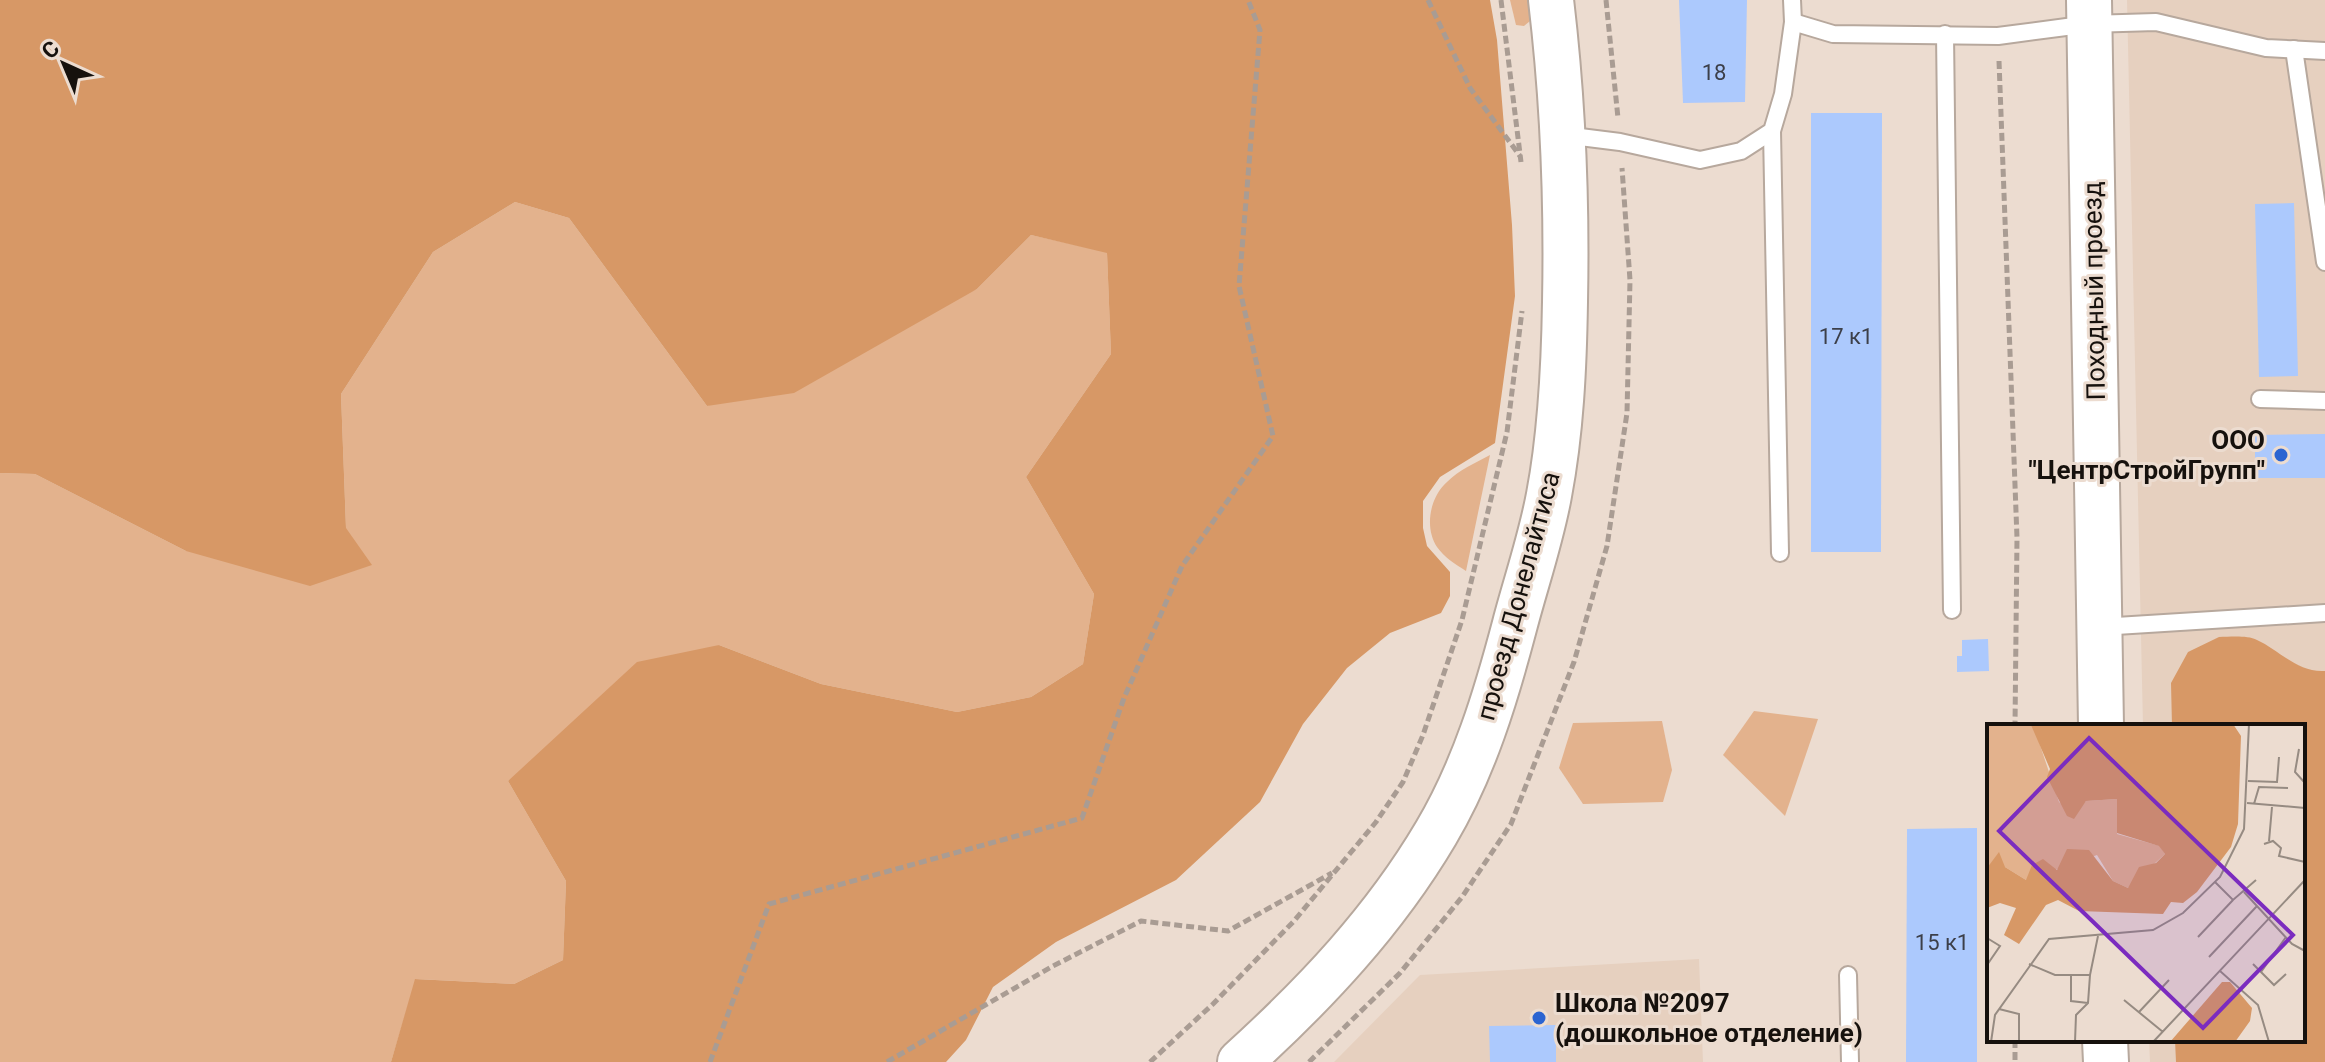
<svg xmlns="http://www.w3.org/2000/svg" width="2325" height="1062" font-family="Roboto,sans-serif">
<style>
.built{fill:#e6d0bf}
.green{fill:#e3b28d}
.forest{fill:#d79866}
.building{fill:#acc9fd}
.lines{fill:none;stroke-linecap:round;stroke-linejoin:round}
.lane-casing{stroke:#b7a89d;stroke-width:20}
.secondary-casing{stroke:#b7a89d;stroke-width:48}
.path{stroke:#a99c93;stroke-width:5;stroke-dasharray:8 4;stroke-linecap:butt}
.lane{stroke:#fff;stroke-width:16}
.secondary{stroke:#fff;stroke-width:44}
.poi-dot{fill:#2b64d1;stroke:#ecdcd0;stroke-width:3}
.labels{text-anchor:middle;dominant-baseline:central;stroke-width:6;stroke-linejoin:round;paint-order:stroke}
.number-label{font-size:22px;fill:#3c3f49}
.street-label{font-size:26px;fill:#16110d;stroke:#ecdcd0}
.poi-label{font-size:26px;font-weight:bold;fill:#16110d;stroke:#ecdcd0;text-anchor:end}
.inset-road{fill:none;stroke:#968b82;stroke-width:2}
.view{fill:#7b2cbf;fill-opacity:0.15;stroke:#7b2cbf;stroke-width:4}
.inset-edge{fill:none;stroke:#16110d;stroke-width:4}
</style>
<rect width="100%" height="100%" fill="#ecdcd0"/>
<!-- built -->
<g class="built">
<polygon points="2127,0 2325,0 2325,1062 2150,1062 2149,1040 2303,1040 2303,726 2143,726"/>
<polygon points="1699,959 1703,1062 1334,1062 1420,975"/>
</g>
<!-- green -->
<g class="green">
<polygon points="1510,0 1528,0 1530,21 1524,26 1516,25"/>
<polygon points="515,202 569,218 707,406 977,289 1031,235 1107,252 1111,354 1026,477 1094,594 1083,664 1031,697 957,712 821,684 719,645 508,781 566,881 563,960 514,984 416,979 391,1062 0,1062 0,473 35,474 186,551 346,528 341,394 433,252"/>
<path d="M1490,455L1466,571C1455,564 1444,557 1437,547C1424,527 1430,497 1447,482C1459,470 1475,463 1490,455Z"/>
<polygon points="1754,711 1818,719 1785,816 1723,755"/>
<polygon points="1662,721 1672,770 1663,802 1583,804 1559,768 1573,723"/>
</g>
<!-- forest -->
<g class="forest">
<polygon points="0,0 1490,0 1497,40 1512,225 1515,296 1495,443 1440,477 1423,501 1423,528 1427,546 1450,572 1450,596 1441,613 1390,633 1347,668 1303,724 1260,802 1176,880 1056,942 993,987 966,1040 946,1062 391,1062 415,979 514,984 563,960 566,881 508,781 637,662 719,645 821,684 957,712 1031,697 1083,664 1094,594 1026,477 1111,354 1107,253 1031,235 977,289 794,393 707,406 569,218 515,202 433,252 341,394 346,528 372,565 310,586 186,551 35,474 0,473"/>
<path d="M2219,637C2230,637 2247,635 2257,640C2279,650 2298,673 2325,671V1062H2176L2175,1040H2303V726H2172L2171,683L2188,652Z"/>
</g>
<!-- building -->
<g class="building">
<polygon points="1679,0 1747,0 1745,102 1683,103"/>
<polygon points="1811,113 1882,113 1881,552 1811,552"/>
<polygon points="2294,203 2298,376 2259,377 2255,204"/>
<polygon points="2325,434 2325,478 2255,478 2255,435"/>
<polygon points="1988,639 1989,671 1957,672 1957,656 1962,656 1962,640"/>
<polygon points="1977,828 1977,1062 1906,1062 1907,829"/>
<polygon points="1556,1025 1556,1062 1490,1062 1489,1026"/>
</g>
<g class="lines">
<defs>
<g id="lane">
<polyline points="1793,22 1833,34 1998,36 2089,24 2156,22 2266,48 2325,51"/>
<polyline points="1945,34 1952,610"/>
<polyline points="2294,49 2325,262"/>
<polyline points="1772,131 1780,553"/>
<polyline points="1564,135 1620,142 1700,160 1741,151 1772,131 1783,94 1793,22 1792,0"/>
<polyline points="2260,399 2325,401"/>
<polyline points="2100,627 2325,613"/>
<polyline points="1848,975 1850,1062"/>
</g>
<g id="secondary">
<polyline points="2089,0 2101,726"/>
<polyline points="2105,1040 2106,1062"/>
<path d="M1240,1062C1315,994 1384,921 1436,833C1474,769 1496,696 1515,624C1526,582 1541,539 1549,495C1561,432 1564,367 1565,302C1567,201 1563,100 1551,0"/>
</g>
</defs>
<!-- lane casing -->
<use href="#lane" class="lane-casing"/>
<!-- secondary casing -->
<use href="#secondary" class="secondary-casing"/>
<!-- path -->
<g class="path">
<polyline points="1428,0 1470,88 1520,156"/>
<polyline points="1501,0 1521,162"/>
<polyline points="1606,0 1618,118"/>
<polyline points="1999,61 2017,538 2015,726"/>
<polyline points="2015,1040 2015,1062"/>
<polyline points="710,1062 769,904 1082,818 1124,698 1182,566 1273,436 1239,286 1260,30 1248,0"/>
<polyline points="887,1062 1053,966 1141,921 1228,931 1332,873"/>
<polyline points="1150,1062 1213,1004 1294,921 1376,822 1403,782 1423,735 1462,620 1507,432 1522,311"/>
<polyline points="1309,1062 1400,973 1462,897 1511,824 1574,662 1607,546 1627,413 1630,280 1622,168"/>
</g>
<!-- lane -->
<use href="#lane" class="lane"/>
<!-- secondary -->
<use href="#secondary" class="secondary"/>
</g>
<!-- markers -->
<g class="poi-dot">
<circle cx="2281" cy="455" r="8"/>
<circle cx="1539" cy="1018" r="8"/>
</g>
<g class="labels">
<!-- number labels -->
<g class="number-label">
<text x="1714" y="72">18</text>
<text x="1846" y="336">17 к1</text>
<text x="1942" y="942">15 к1</text>
</g>
<!-- street labels -->
<g class="street-label">
<text transform="translate(2094 291) rotate(-91)">Походный проезд</text>
<text transform="translate(1518 596) rotate(-75)">проезд Донелайтиса</text>
</g>
<!-- poi labels -->
<g class="poi-label">
<text x="2265" y="440">ООО<tspan x="2265" dy="30">"ЦентрСтройГрупп"</tspan></text>
<text x="1555" y="1003" text-anchor="start">Школа №2097<tspan x="1555" dy="30">(дошкольное отделение)</tspan></text>
</g>
</g>
<!-- overview -->
<g transform="translate(1987 724)">
<rect width="318" height="318" fill="#ecdcd0"/>
<path d="M0,0H46L72,78L88,90L99,77L130,75V110L173,122L178,130L141,164L126,157L110,131L39,156L18,143L0,144Z" fill="#e3b28d"/>
<path d="M246,0L254,12L251,100L244,123L210,168L196,179L184,178L176,190L92,187L71,176L59,181L32,220L17,211L29,184L13,179L0,184V144L12,128L18,143L39,156L45,141L56,135L70,146L80,125L102,126L126,157L141,164L152,143L169,139L178,130L172,122L130,109V75L99,77L87,95L80,92L60,53L63,45L44,1ZM235,258H243L265,284L263,297L248,318H183Z" fill="#d79866"/>
<path class="inset-road" d="M312,25L308,48L318,59M261,57L290,58L292,33M260,79L318,84M267,80L272,63L301,64M282,117L285,83M277,120L286,117L294,124L292,132L318,138M228,158L246,176L269,156M257,168L305,220L318,227M211,213L246,176M0,214L13,222L0,241M222,233L270,182M42,240L68,251H103L111,212M266,240L287,261L299,250M233,247L271,281L282,318M274,248L299,213M84,252V277L101,279M137,276L176,308M12,285L32,290V318M152,288L182,256M4,318L8,291L62,215L166,206L196,189L233,153L257,105L262,0M88,318L89,291L101,279L103,251M166,318L318,156"/>
<path class="view" d="M102,14L306,211L216,304L12,107Z"/>
<rect width="318" height="318" class="inset-edge"/>
</g>
<!-- north arrow -->
<g transform="translate(64 64) rotate(316)" stroke="#ecdcd0" stroke-width="6" paint-order="stroke">
<path d="M0-6L14 30L0 20L-14 30Z" fill="#16110d"/>
<text y="-12" font-size="22" font-weight="bold" text-anchor="middle" fill="#16110d">С</text>
</g>
</svg>
